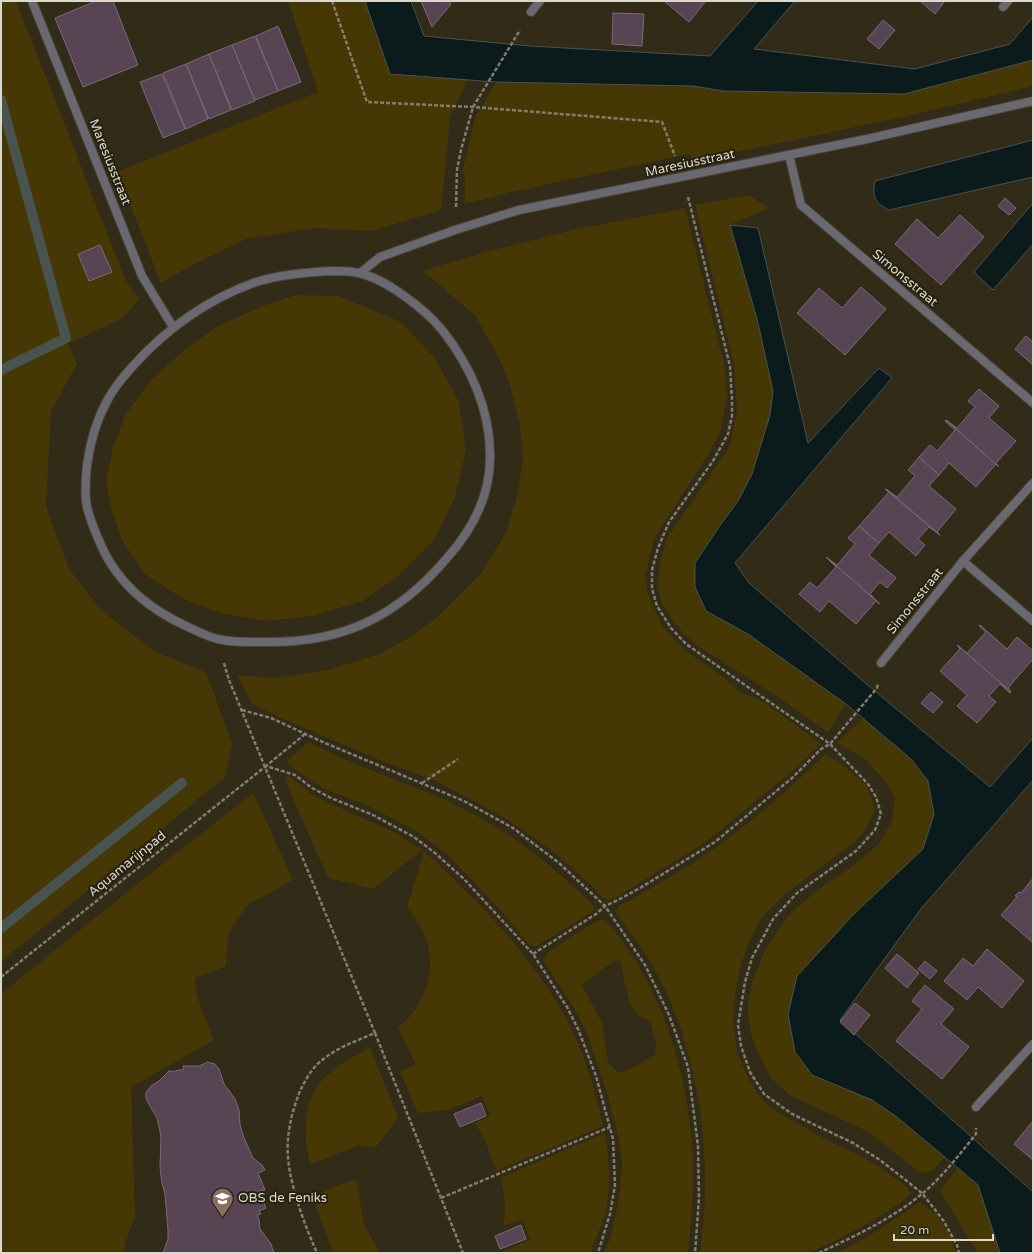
<svg xmlns="http://www.w3.org/2000/svg" width="1034" height="1254" font-family="'Varela Round',sans-serif">
<style>
.green{fill:#463805;fill-rule:evenodd}
.water{fill:#0b1a1b;stroke:#495350}
.lines{fill:none;stroke-linecap:round;stroke-linejoin:round}
.stream{stroke:#495350;stroke-width:10}
.building{fill:#574554;stroke:#7c6979}
.minor-casing{stroke:#4c4735;stroke-width:10}
.path{stroke:#827d6e;stroke-width:2.5;stroke-dasharray:4 2;stroke-linecap:butt}
.minor{stroke:#6a6871;stroke-width:8}
.labels{text-anchor:middle;dominant-baseline:central;stroke-width:4;stroke-linejoin:round;paint-order:stroke}
.street-label{font-size:13px;fill:#dbd8cc;stroke:#27220f}
.poi-label{font-size:13px;fill:#dbd8cc;stroke:#27220f;text-anchor:start}
</style>
<rect width="100%" height="100%" fill="#312b18"/>
<!-- green -->
<g class="green">
<polygon points="1,1 16,1 126,281 139,299 123,318 68,344 77,364 51,411 46,506 69,569 100,609 155,652 206,672 232,744 225,777 1,962"/>
<polygon points="288,1 365,1 390,74 467,80 450,118 441,210 372,231 314,228 246,239 198,262 161,283 117,172 318,92"/>
<path d="M1033,60V86C921,114 807,138 693,160L689,154L511,192L465,204V183L463,169L475,118L496,82L693,86L723,91L904,94Z"/>
<polygon points="749,195 769,208 730,225 757,319 773,391 770,415 752,474 738,501 719,527 706,611 748,634 846,704 828,732 775,695 698,646 682,632 672,619 662,604 658,586 660,563 667,538 730,446 737,411 734,364 695,205"/>
<polygon points="685,208 725,369 727,399 720,433 706,458 655,537 645,576 647,591 662,626 686,651 722,676 740,692 764,702 811,736 820,744 817,748 790,773 706,842 620,895 610,900 602,897 589,883 549,848 507,819 436,781 382,761 295,724 252,704 237,675 275,678 328,670 377,655 409,638 439,616 481,574 507,530 517,495 523,461 520,425 510,386 499,359 475,315 423,271 486,252 573,230"/>
<polygon points="296,295 338,296 401,322 435,358 459,402 466,450 455,497 434,540 398,576 363,601 312,616 267,621 220,613 182,598 145,574 123,542 111,509 106,480 113,448 125,415 152,379 188,347 216,327 262,306"/>
<path d="M863,718L911,759L928,781L934,814L923,849L854,914L798,976L788,1014L795,1052L812,1075L872,1100L897,1117L945,1157C938,1165 931,1176 919,1172L869,1132L791,1096L772,1079L761,1059L751,1034L747,1007L753,980L767,946L788,916L817,890L849,869L879,844L892,821L895,797L885,781L864,758L837,743Z"/>
<path d="M308,742C333,754 359,766 385,776C410,786 435,794 458,806C510,832 551,863 592,904L594,909L589,914L537,946L529,945L505,915L450,857L416,831L368,806L327,790L295,770L287,761Z"/>
<path d="M825,754L844,766L866,785L873,802L874,812L863,834L846,849L785,894L762,917L750,940L740,967L734,1001L733,1021L737,1052L746,1073L757,1093L771,1108L826,1140L853,1152L877,1165L906,1186L911,1194L899,1204L872,1221L843,1237L809,1253H700C712,1169 703,1081 671,1003C658,970 637,941 616,913L618,907C646,891 675,875 702,857C746,827 787,792 825,754Z"/>
<polygon points="287,776 291,777 314,796 396,833 422,850 373,889 328,878 285,780"/>
<polygon points="253,793 293,880 247,905 228,935 226,966 195,978 196,994 214,1040 131,1087 135,1216 122,1253 1,1253 1,994 142,880"/>
<path d="M424,851C474,897 524,947 559,1006C581,1042 594,1085 603,1126L496,1171L485,1140L475,1123L491,1116L482,1096L449,1110L418,1113L400,1072L416,1065L398,1027C423,1009 435,976 428,945C426,932 414,917 407,907Z"/>
<path d="M604,919C659,979 684,1062 692,1141C695,1178 692,1216 688,1253H604L610,1239L616,1214L620,1190L622,1162L619,1140L607,1092L585,1028L568,998L544,962L546,954L568,939L593,923ZM620,960C624,975 626,999 635,1012C638,1016 646,1019 650,1022L656,1045L655,1055L634,1067L618,1073L608,1062L602,1023L582,985L614,961Z"/>
<path d="M370,1048L398,1118L375,1148L360,1145L311,1164C302,1139 303,1099 323,1079C337,1065 353,1056 370,1048Z"/>
<path d="M605,1133C609,1161 612,1191 604,1218C600,1230 594,1241 591,1253H498L530,1240L523,1220L503,1225C506,1206 506,1198 500,1178Z"/>
<polygon points="958,1168 978,1185 1000,1253 975,1253 976,1250 940,1191"/>
<polygon points="356,1179 364,1224 380,1253 334,1253 312,1196"/>
<path d="M920,1202L936,1214L950,1235L956,1253H836C866,1240 893,1220 920,1202Z"/>
</g>
<!-- water -->
<g class="water">
<polygon points="365,1 411,1 424,36 529,46 710,56 758,1 795,1 754,49 915,69 1010,44 1033,17 1033,60 904,94 723,91 693,86 496,82 390,74"/>
<path d="M1033,140V177L889,210C874,202 872,197 875,181Z"/>
<polygon points="1033,203 1033,244 993,290 974,272"/>
<polygon points="730,225 758,228 808,443 879,368 892,378 735,563 749,583 870,687 990,787 1033,738 1033,780 920,910 840,1020 1033,1192 1033,1253 1000,1253 978,1185 897,1117 872,1100 812,1075 795,1052 788,1014 797,976 854,914 923,849 934,814 928,781 911,759 846,704 748,634 706,611 695,587 695,563 719,527 738,501 752,474 770,415 773,391 757,319"/>
</g>
<g class="lines">
<!-- stream -->
<g class="stream">
<polyline points="1,100 66,338 1,370"/>
<polyline points="1,928 182,783"/>
</g>
</g>
<!-- building -->
<g class="building">
<polygon points="96,1 113,1 138,65 83,87 55,18"/>
<polygon points="421,1 448,1 451,4 432,27"/>
<polygon points="664,1 704,1 705,2 689,22"/>
<polygon points="920,1 945,1 935,14"/>
<polygon points="613,13 644,14 642,46 612,44"/>
<polygon points="883,20 895,30 879,49 867,39"/>
<polygon points="278,26 301,82 278,91 256,36"/>
<polygon points="255,36 278,91 255,100 232,45"/>
<polygon points="232,45 255,101 232,110 209,54"/>
<polygon points="209,54 231,110 209,119 186,64"/>
<polygon points="186,64 208,119 186,129 163,73"/>
<polygon points="162,74 185,129 163,138 140,82"/>
<polygon points="1005,198 1016,208 1009,215 998,206"/>
<polygon points="960,215 984,237 941,285 895,244 917,219 938,238"/>
<polygon points="100,245 112,272 89,281 78,254"/>
<polygon points="861,287 886,309 845,355 797,313 819,288 842,308"/>
<polygon points="1026,336 1033,342 1033,365 1015,349"/>
<polygon points="979,389 999,406 989,418 1016,441 996,463 999,467 946,420 957,428 975,407 968,401"/>
<polygon points="946,420 999,467 996,464 976,487 949,463 939,475 919,457 930,445 937,451 955,430 945,421"/>
<polygon points="919,457 939,475 929,486 956,509 937,532 940,535 886,489 897,497 915,476 908,470"/>
<polygon points="885,489 940,535 929,527 918,539 925,545 916,556 889,532 879,543 859,526 889,492"/>
<polygon points="859,526 879,543 869,555 896,578 887,588 880,582 870,594 880,604 826,557 837,565 855,544 848,538"/>
<polygon points="826,557 880,604 876,601 856,624 829,601 820,612 799,594 810,582 817,588 836,567"/>
<polygon points="980,625 1007,649 1017,637 1033,651 1033,659 1008,688 1011,692 957,645 967,653 986,632 979,626"/>
<polygon points="957,645 1011,692 1010,693 1000,684 989,696 996,702 977,723 957,706 967,695 940,671 960,649"/>
<polygon points="931,692 943,702 933,713 921,703"/>
<polygon points="1033,878 1033,943 1001,915 1017,897 1015,896 1019,892 1021,893"/>
<polygon points="987,949 1024,981 1002,1008 978,987 967,1000 944,981 963,958 973,966"/>
<polygon points="897,954 919,973 907,988 885,968"/>
<polygon points="925,961 937,971 930,979 918,969"/>
<polygon points="925,985 954,1009 941,1024 969,1047 942,1079 896,1041 922,1009 912,1001"/>
<polygon points="855,1003 870,1015 854,1035 840,1022"/>
<polygon points="208,1062 215,1064 219,1069 224,1084 235,1099 239,1110 240,1125 244,1138 253,1158 262,1165 265,1170 258,1173 265,1190 259,1191 266,1208 259,1211 261,1214 257,1215 259,1219 260,1229 271,1244 274,1253 163,1253 168,1239 168,1231 165,1194 162,1183 160,1167 161,1136 157,1118 146,1099 146,1093 151,1086 159,1081 170,1070 171,1072 184,1069 183,1066 199,1066"/>
<polygon points="481,1103 486,1116 460,1127 454,1114"/>
<polygon points="1033,1121 1033,1160 1014,1144"/>
<polygon points="521,1225 526,1239 500,1249 495,1236"/>
</g>
<g class="lines">
<defs>
<g id="minor">
<polyline points="32,1 142,276 173,327"/>
<polyline points="1003,7 1008,1"/>
<polyline points="531,12 540,1"/>
<polyline points="789,155 801,205 1033,403"/>
<path d="M334,271C342,271 351,271 359,273C386,279 425,309 443,331C470,366 490,409 490,454C491,494 473,529 447,558C398,616 343,643 267,642C251,642 234,643 218,639C207,637 195,630 184,625C154,611 129,592 111,564C102,550 91,523 87,507C84,494 86,478 87,465C90,443 96,421 107,401C113,389 123,377 132,367C166,329 208,299 256,282C282,274 308,272 334,271Z"/>
<polyline points="360,273 380,257 455,230 519,210 867,139 1033,101"/>
<polyline points="963,561 1033,621"/>
<polyline points="881,663 963,561 1033,483"/>
<polyline points="976,1107 1033,1044"/>
</g>
</defs>
<!-- minor casing -->
<use href="#minor" class="minor-casing"/>
<!-- path -->
<g class="path">
<polyline points="332,1 367,102 473,107 662,122 675,156"/>
<polyline points="688,197 730,366 732,400 732,416 728,434 713,461 669,522 658,548 652,570 652,589 657,606 671,628 686,644 830,744 868,784 876,797 881,814 875,830 856,851 797,893 773,919 752,958 745,982 738,1025 741,1046 750,1072 764,1094 792,1114 853,1143 880,1160 922,1193 943,1220 957,1245 959,1253"/>
<polyline points="456,207 457,170 461,150 473,107 520,30"/>
<path d="M224,663L229,680L375,1033C356,1041 336,1048 321,1061C311,1069 305,1081 300,1091C292,1111 286,1135 288,1157C290,1186 305,1226 317,1253"/>
<polyline points="242,710 271,718 325,743 464,801 513,828 559,863 605,906 645,965 669,1015 688,1067 698,1146 699,1198 695,1253"/>
<polyline points="305,734 266,766 295,775 312,788 331,798 373,815 414,837 435,853 464,879 533,954 567,1007 578,1029 596,1076 613,1139 615,1185 610,1214 598,1253"/>
<polyline points="422,783 458,759"/>
<polyline points="533,954 596,914 605,906 618,900 640,888 715,842 792,778 821,749 830,744 877,688 878,684"/>
<polyline points="1,977 266,766"/>
<polyline points="375,1033 463,1253"/>
<polyline points="441,1198 610,1127"/>
<path d="M819,1253C855,1236 892,1219 923,1193C943,1176 959,1155 976,1134V1128"/>
</g>
<!-- minor -->
<use href="#minor" class="minor"/>
</g>
<!-- icons -->
<defs>
<symbol id="school-pin" viewBox="-11 -11 22 30"><path d="M0 17L-7.5 6A9.5 9.5 0 1 1 7.5 6Z" fill="#8d6e63" stroke="#27220f"/><path d="M0-5L7-2L0 1L-7-2ZM-4 1L0 2.5L4 1V4Q0 6-4 4Z" fill="#fff"/></symbol>
</defs>
<g fill-rule="evenodd">
<use href="#school-pin" x="210" y="1186" width="25" height="34"/>
</g>
<g class="labels">
<!-- street labels -->
<g class="street-label">
<text transform="translate(110 162) rotate(68)">Maresiusstraat</text>
<text transform="translate(690 163) rotate(-12)">Maresiusstraat</text>
<text transform="translate(905 278) rotate(40)">Simonsstraat</text>
<text transform="translate(915 601) rotate(-51)">Simonsstraat</text>
<text transform="translate(127 864) rotate(-39)">Aquamarijnpad</text>
</g>
<!-- poi labels -->
<g class="poi-label">
<text x="238" y="1198">OBS de Feniks</text>
</g>
</g>
<!-- border -->
<rect width="1034" height="1254" fill="none" stroke="#dbd8cc" stroke-width="4"/>
<!-- scale -->
<path d="M894 1234v6h99v-6" fill="none" stroke="#dbd8cc" stroke-width="2"/>
<text x="900" y="1234" font-size="12" fill="#dbd8cc" stroke="#27220f" stroke-width="3" paint-order="stroke">20 m</text>
</svg>
